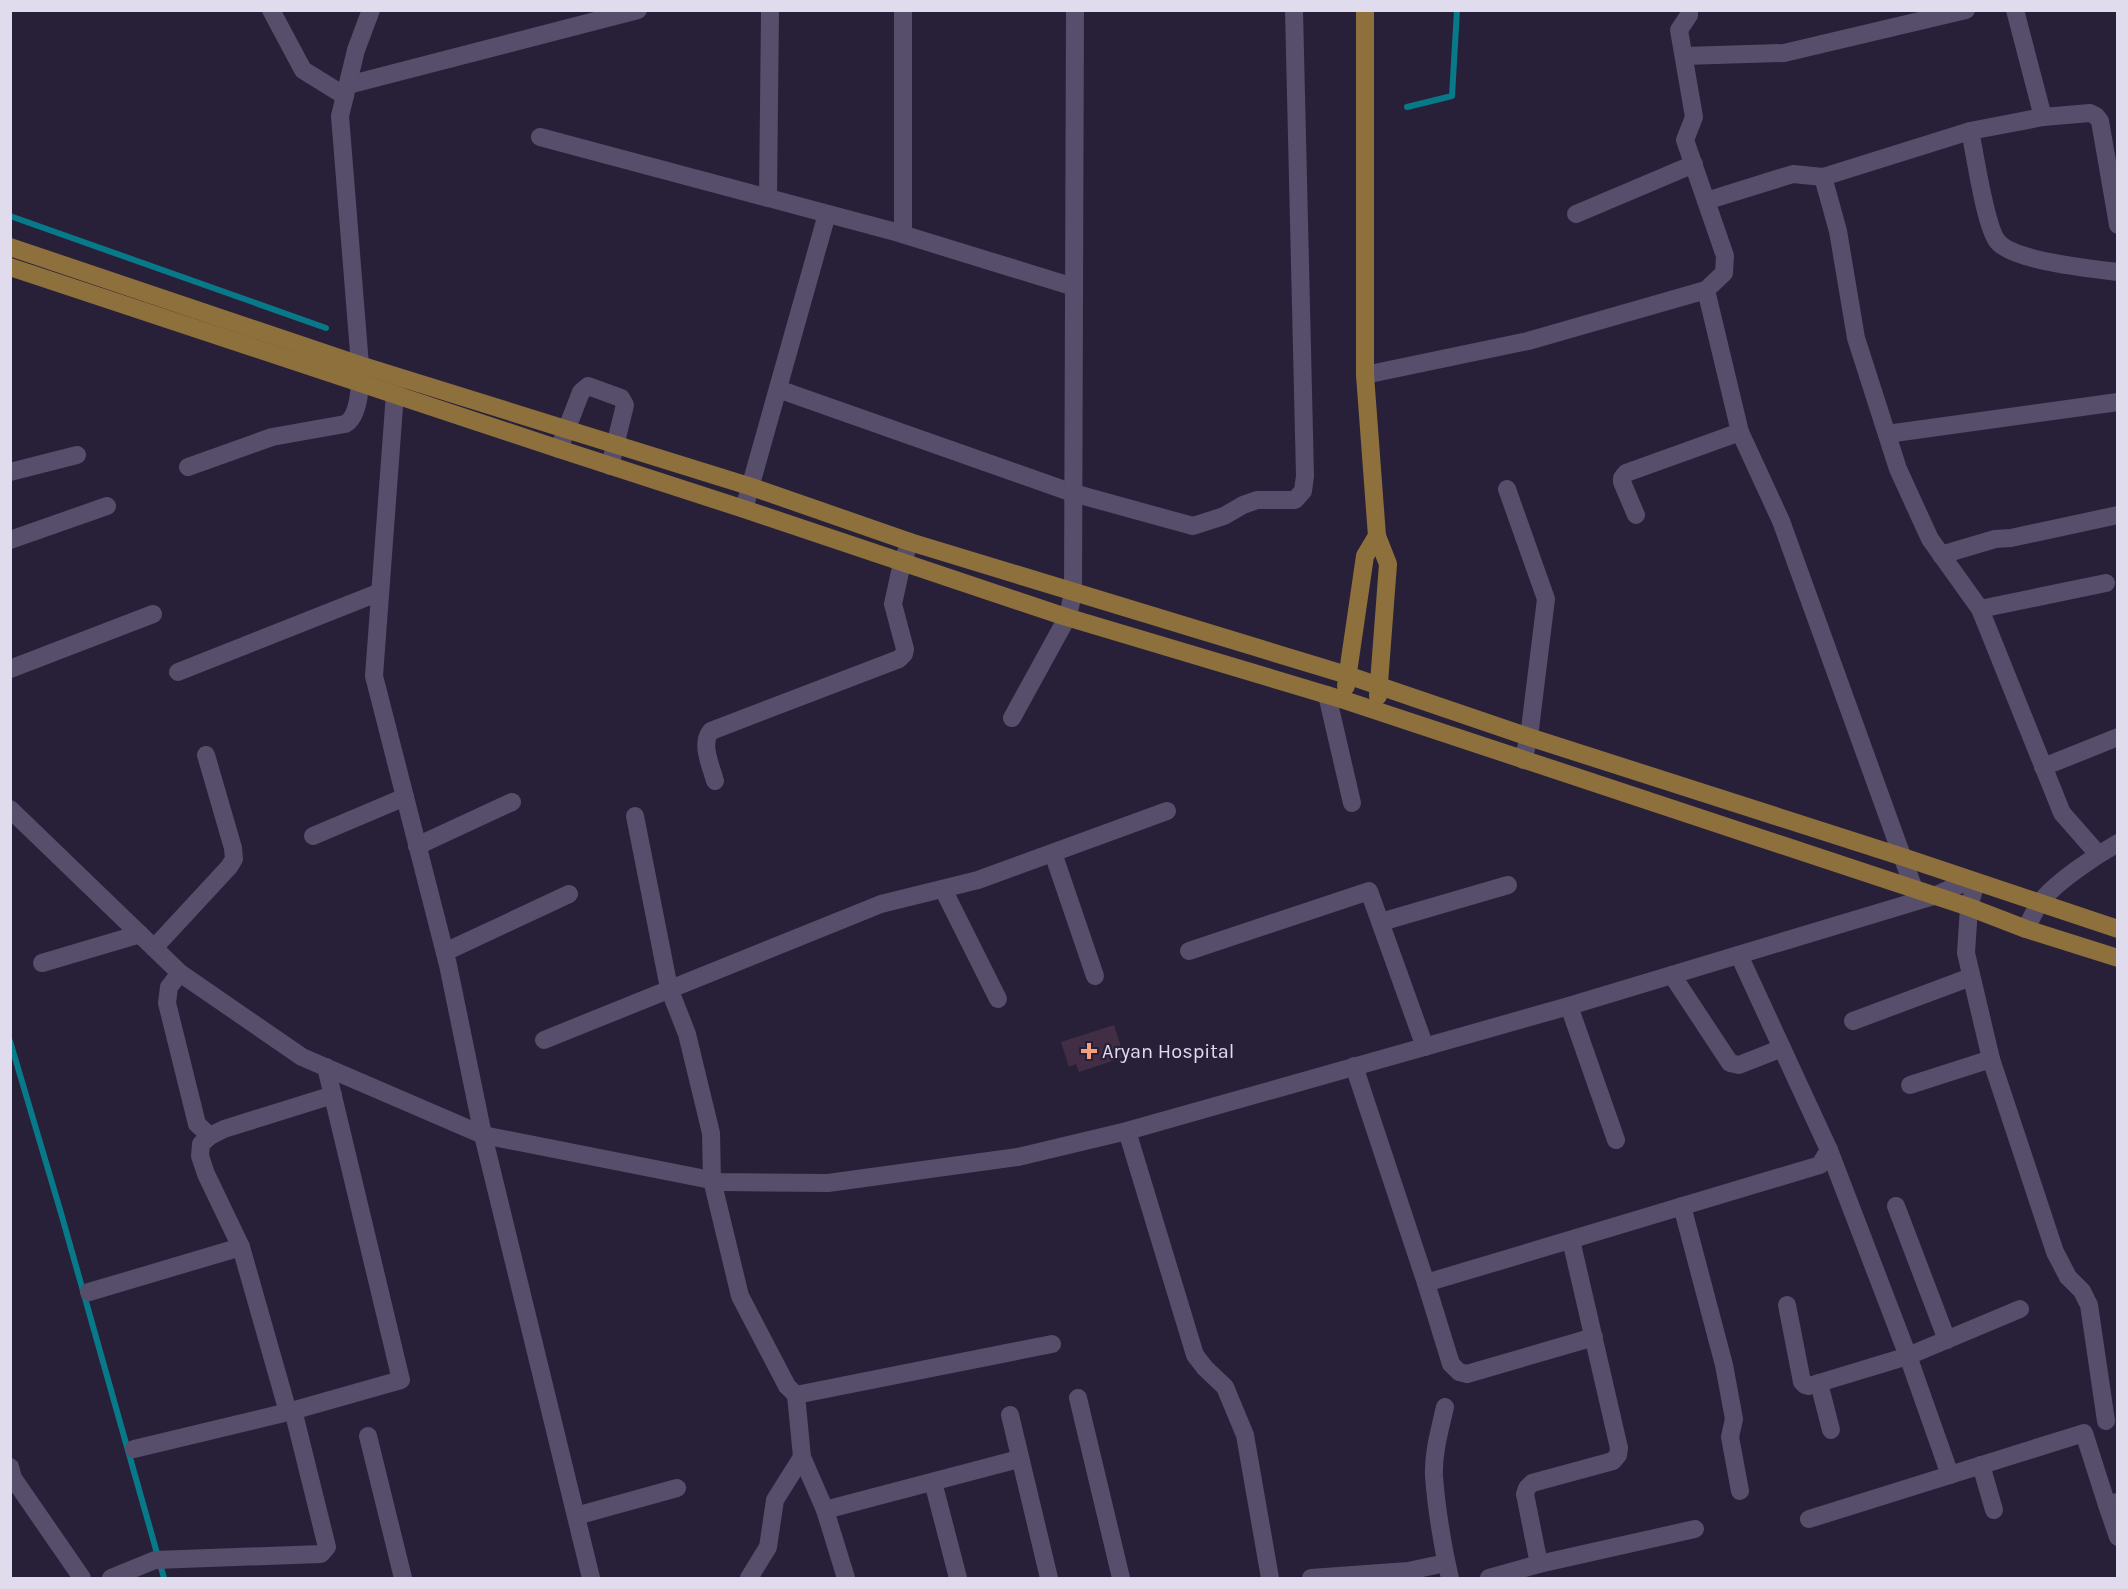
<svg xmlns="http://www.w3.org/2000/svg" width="2128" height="1589" font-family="Karla,sans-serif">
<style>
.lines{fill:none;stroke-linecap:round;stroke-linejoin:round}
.stream{stroke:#077989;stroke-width:6}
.building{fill:#422e44}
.minor{stroke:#564e6a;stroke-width:18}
.major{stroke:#8d703b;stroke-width:18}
.poi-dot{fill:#f2a07e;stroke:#282039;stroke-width:2}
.labels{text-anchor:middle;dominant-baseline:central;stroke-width:4.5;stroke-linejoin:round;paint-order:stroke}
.poi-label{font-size:20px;fill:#e0dced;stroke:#282039;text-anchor:start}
</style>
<rect width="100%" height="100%" fill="#282039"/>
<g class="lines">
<!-- stream -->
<g class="stream">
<polyline points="1407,107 1452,96 1457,10"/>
<polyline points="10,216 326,328"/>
<polyline points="10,1041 61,1213 164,1578"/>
</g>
</g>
<!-- building -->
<polygon class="building" points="1114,1025 1124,1057 1079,1072 1076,1064 1069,1067 1061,1042"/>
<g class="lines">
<!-- minor -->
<g class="minor">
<polyline points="271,10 303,70 345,96"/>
<polyline points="2015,10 2043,117"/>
<polyline points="1684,56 1784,53 1966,10"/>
<polyline points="348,85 638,10"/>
<polyline points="1970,131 2043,117 2090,113 2096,116 2100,121 2118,225"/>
<polyline points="540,137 892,231 1074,287"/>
<polyline points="1823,177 1838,231 1856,338 1898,469 1930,539 1980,609 2062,813 2098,854"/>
<polyline points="768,198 770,10"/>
<path d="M1706,201L1793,174L1823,177L1970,131C1975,153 1985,227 1998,242C2014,261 2092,269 2118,272"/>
<polyline points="1576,214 1694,164"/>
<polyline points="903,234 903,10"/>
<polyline points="1706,290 1740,432 1781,521 1914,889"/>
<polyline points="1365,375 1528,341 1706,290 1724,273 1725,256 1685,140 1694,117 1679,30 1689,15 1689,10"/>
<polyline points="396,380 374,676 448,965 483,1135 591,1578"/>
<polyline points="778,389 1073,493 1193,526 1224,516 1243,505 1257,500 1295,500 1303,491 1305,476 1294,10"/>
<polyline points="1887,434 2118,402"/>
<polyline points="559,449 581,392 588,386 621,398 625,405 610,466"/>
<path d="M188,467L272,437L345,424C360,417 361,380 360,365L340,116L356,50L371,10"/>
<polyline points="10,472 77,455"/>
<polyline points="1507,489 1546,599 1529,737 1523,760"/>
<polyline points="744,509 827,214"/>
<polyline points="1636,515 1622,482 1622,478 1626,473 1740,432"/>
<polyline points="10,540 107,506"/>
<polyline points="1941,555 1995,539 2011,538 2118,515"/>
<polyline points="1980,609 2106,583"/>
<polyline points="10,669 153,614"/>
<polyline points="178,672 380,592"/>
<polyline points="1327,695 1352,803"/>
<polyline points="1012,718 1068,616 1073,593 1075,10"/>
<polyline points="2043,767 2118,737"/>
<path d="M715,781C711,766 700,743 711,731L899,659L904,654L905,649L893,604L902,563L910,542"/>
<polyline points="10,809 180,973 302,1057 483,1135 721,1182 828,1183 1018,1157 1127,1131 1569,1006 1934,896 1970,880"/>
<polyline points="635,816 669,988 687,1034 711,1133 712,1180 740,1296 787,1386 796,1395 1052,1344"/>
<polyline points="313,836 405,797"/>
<polyline points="417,846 512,802"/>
<polyline points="1053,853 1095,976"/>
<polyline points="1976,882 1969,907 1966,953 1991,1059 2055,1252 2068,1277 2082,1291 2089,1305 2106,1421"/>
<polyline points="943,889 998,999"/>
<polyline points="1381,922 1508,885"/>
<path d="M2026,929C2030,921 2034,912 2039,904C2054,883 2095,856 2118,843"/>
<polyline points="154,948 229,867 234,859 233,848 206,755"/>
<polyline points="1189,951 1369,891 1425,1047"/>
<polyline points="445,952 569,894"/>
<polyline points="42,963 140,934"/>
<polyline points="180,973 169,987 167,1003 197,1124 210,1136"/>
<polyline points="1672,975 1730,1063 1739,1065 1782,1048"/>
<polyline points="1569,1006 1616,1140"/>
<polyline points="1853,1021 1971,977"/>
<polyline points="544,1040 881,904 978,880 1167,811"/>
<polyline points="1354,1066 1426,1283 1451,1364 1459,1372 1467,1374 1594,1337"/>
<polyline points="1910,1085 1991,1059"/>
<polyline points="1127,1131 1195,1355 1205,1368 1225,1387 1245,1435 1270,1578"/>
<polyline points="1829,1150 1908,1356 1950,1475"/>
<polyline points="1682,1206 1724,1365 1734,1419 1730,1437 1740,1491"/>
<polyline points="1896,1206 1947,1340"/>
<polyline points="1426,1283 1820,1165 1829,1150 1739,955"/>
<polyline points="89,1292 241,1247"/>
<polyline points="1787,1305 1802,1382 1805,1385 1809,1386 1908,1356 2020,1309"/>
<polyline points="1819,1383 1831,1430"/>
<polyline points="796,1395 802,1457 825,1510 846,1578"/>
<polyline points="1078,1398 1121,1578"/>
<path d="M1445,1407C1440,1429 1433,1453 1434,1476C1436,1506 1443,1549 1450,1578"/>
<polyline points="288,1412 241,1247 206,1174 200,1156 201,1144 210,1136 224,1129 333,1095"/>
<polyline points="1010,1415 1049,1578"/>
<polyline points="368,1436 403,1578"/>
<polyline points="134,1449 288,1412 401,1380 326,1067"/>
<polyline points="1981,1465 1994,1510"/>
<polyline points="10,1467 13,1478 82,1578"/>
<polyline points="933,1482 958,1578"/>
<polyline points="2107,1505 2118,1537"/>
<polyline points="825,1510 1019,1459"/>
<polyline points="576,1516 677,1488"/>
<polyline points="1809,1519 2084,1433 2107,1505 2118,1502"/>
<polyline points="1539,1564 1525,1494 1527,1488 1532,1483 1613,1461 1618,1455 1619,1448 1571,1240"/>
<polyline points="111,1578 155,1560 321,1554 327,1547 293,1410"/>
<polyline points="749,1578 768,1547 775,1500 802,1457"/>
<polyline points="1311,1578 1408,1571 1446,1563"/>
<polyline points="1489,1578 1539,1564 1695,1529"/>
</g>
<!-- major -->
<g class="major">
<polyline points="1365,10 1365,375 1377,536 1388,564 1378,696"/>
<polyline points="10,247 360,365 752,487 910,542 1347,675 1529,737 1903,857 2118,929"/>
<polyline points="10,267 559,449 744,509 1063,616 1344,700 1969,907 2026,929 2118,958"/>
<polyline points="1346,686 1365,556 1377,536"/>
</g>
</g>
<!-- markers -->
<path class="poi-dot" d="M1086 1042h6v6h6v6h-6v6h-6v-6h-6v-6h6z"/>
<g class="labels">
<!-- poi labels -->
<g class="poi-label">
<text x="1102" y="1051">Aryan Hospital</text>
</g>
</g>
<!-- border -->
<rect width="2128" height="1589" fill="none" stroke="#e0dced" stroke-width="24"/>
</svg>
